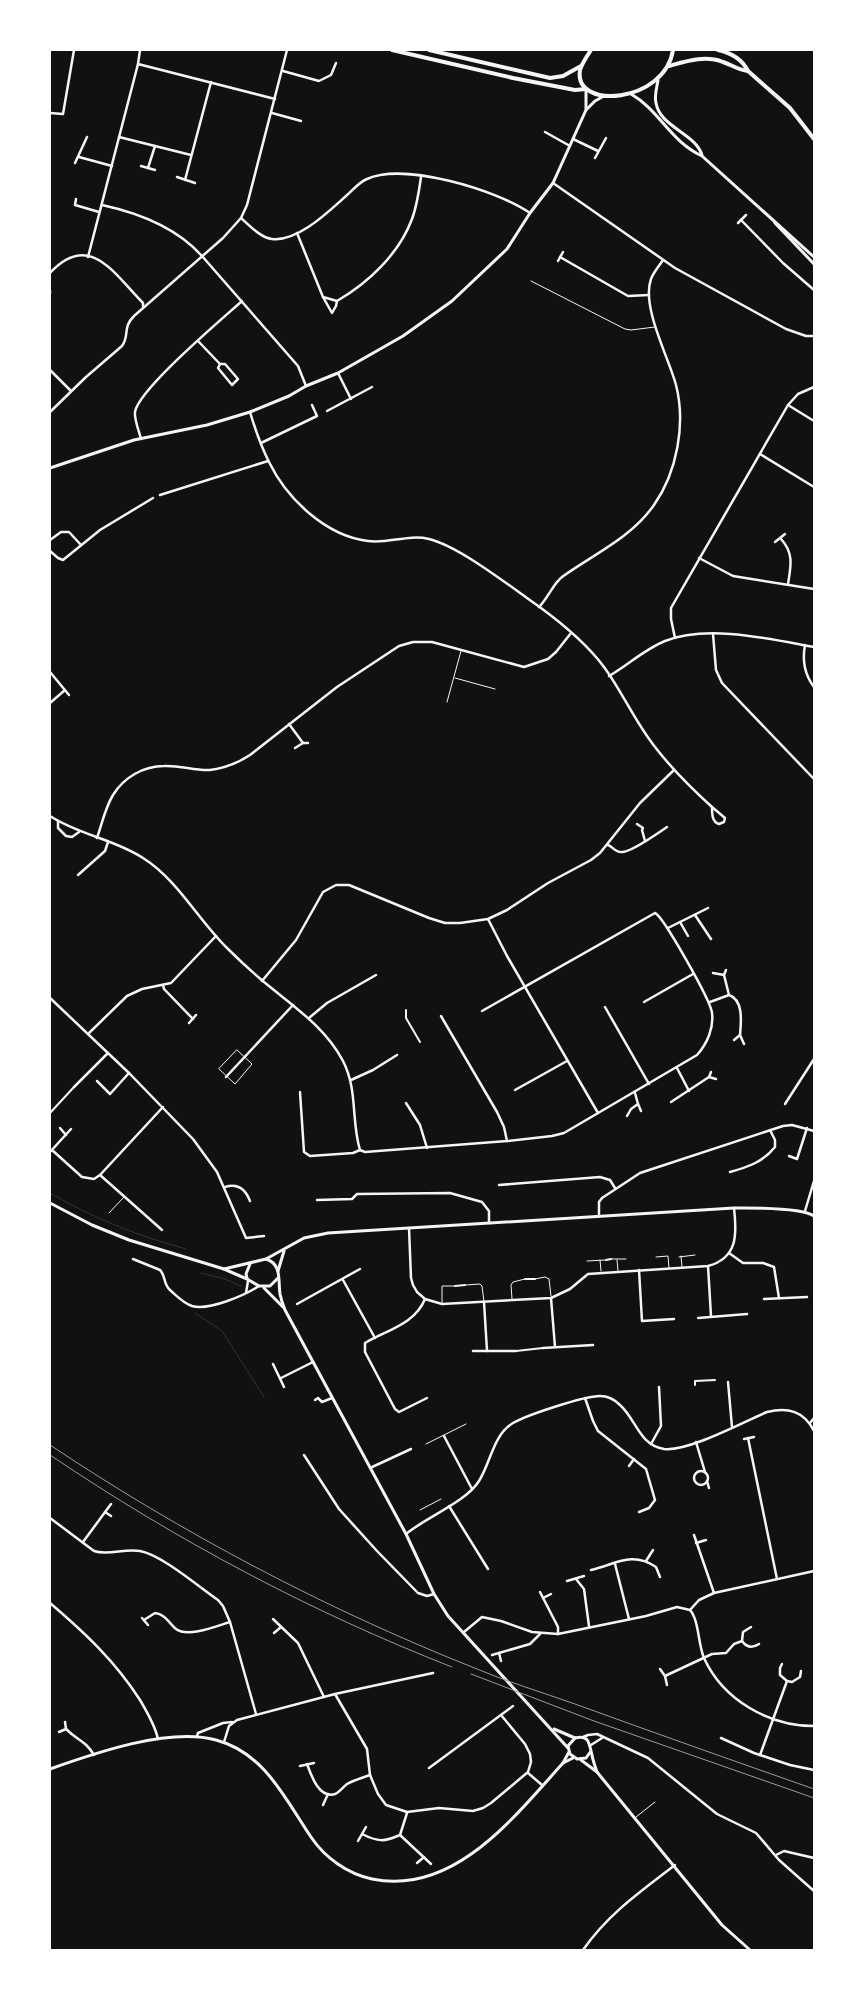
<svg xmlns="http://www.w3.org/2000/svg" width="864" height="2000" font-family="Lora,serif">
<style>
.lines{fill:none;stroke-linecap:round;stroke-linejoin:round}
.stream{stroke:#333;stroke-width:1}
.service{stroke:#f5f5f5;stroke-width:1}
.pedestrian{stroke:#f5f5f5;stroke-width:2}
.minor{stroke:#f5f5f5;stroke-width:2.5}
.tertiary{stroke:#f5f5f5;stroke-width:3}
.secondary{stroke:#f5f5f5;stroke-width:3}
.primary{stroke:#f5f5f5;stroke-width:4}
.rail{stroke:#9a9a9a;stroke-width:1}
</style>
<rect width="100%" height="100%" fill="#111"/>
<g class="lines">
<!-- stream -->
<g class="stream">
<path d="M50,1193C93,1218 138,1236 186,1249"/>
<polyline points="201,1273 225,1279 241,1286"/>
<polyline points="195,1313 222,1331 264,1397"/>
</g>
<!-- service -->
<g class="service">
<polyline points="531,281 625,329 631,330 655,327"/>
<polyline points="455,678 495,689"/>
<polyline points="447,702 461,651"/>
<polygon points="237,1050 252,1064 235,1084 219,1069"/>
<polyline points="109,1213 124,1197"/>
<polyline points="681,1256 682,1267"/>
<polyline points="656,1257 668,1256 669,1268"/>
<polyline points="679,1257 695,1255"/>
<polyline points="611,1259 626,1259"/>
<polyline points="600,1260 601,1271"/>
<polyline points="617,1260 618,1271"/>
<polyline points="587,1261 606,1260"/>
<polyline points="535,1279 545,1277 549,1279 551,1296"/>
<polyline points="466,1285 480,1284 482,1286 484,1302"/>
<polyline points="512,1299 511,1285 513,1282 525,1279"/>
<polyline points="442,1304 442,1286 454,1286"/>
<polyline points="426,1444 466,1424"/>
<polyline points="420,1510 441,1499"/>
<polyline points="636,1817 655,1802"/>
</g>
<!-- pedestrian -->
<g class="pedestrian">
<polyline points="406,1010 406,1018 420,1042"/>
<polyline points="50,1113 74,1087"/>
<polyline points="606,1260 611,1259"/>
<polyline points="525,1279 535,1279"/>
<polyline points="455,1286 465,1285"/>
<polyline points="516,1351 543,1348"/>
<polyline points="695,1385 695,1381 715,1380"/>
</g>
<!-- minor -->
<g class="minor">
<polyline points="138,64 275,99"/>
<polyline points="283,71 319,81 331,75 336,63"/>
<polyline points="50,113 63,114 74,50"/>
<polyline points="272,113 301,121"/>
<polyline points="545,132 570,146"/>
<polyline points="119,137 191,155"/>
<polyline points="573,139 598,151"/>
<polyline points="79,157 112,166"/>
<polyline points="595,158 606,138"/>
<polyline points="75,163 87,137"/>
<polyline points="141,166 155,170"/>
<polyline points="148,168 155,146"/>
<polyline points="177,177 195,183"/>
<polyline points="185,180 211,82"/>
<polyline points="553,183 675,268 786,329 806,336 814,336"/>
<polyline points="76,199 75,205 99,212"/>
<path d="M102,205C139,213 176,227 202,256L298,366L306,386"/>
<path d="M241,218C249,225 261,238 272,239C298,242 329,211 346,196C352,191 359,182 367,179C404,162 497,190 530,213"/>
<polyline points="741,220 783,263 814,290"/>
<polyline points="738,223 746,215"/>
<path d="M297,233L323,297L337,301C368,283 399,254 412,219C417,206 419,191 421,177"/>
<polyline points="88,257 138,64 140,50"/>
<polyline points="560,257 628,296 649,295"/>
<polyline points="558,261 563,252"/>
<path d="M50,273C90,230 115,275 143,303V306"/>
<polyline points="50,291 50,293"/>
<polyline points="323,297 332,313 336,306 337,301"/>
<polyline points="198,341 220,364 225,364 238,379 232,385 218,368 220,364"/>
<polyline points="50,370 71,391"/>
<polyline points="338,373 351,399"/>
<polyline points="788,405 814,421"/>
<polyline points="327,411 372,387"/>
<path d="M50,412L86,377L122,346C130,335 122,328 134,316L223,238L241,218L247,205L287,50"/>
<path d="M250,412C255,429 261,446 269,462C287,499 326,536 368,541C388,544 408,534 429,539C461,547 512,588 541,608C564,625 587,644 604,667C623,693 635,722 655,747C672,769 691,788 712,807"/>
<path d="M141,439C139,431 134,419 135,412C139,389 221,320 242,301"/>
<polyline points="261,443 317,416 312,405"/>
<polyline points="760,454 814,487"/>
<polyline points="160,495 268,461"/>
<path d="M781,539C794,553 791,566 788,584"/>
<polyline points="50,540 61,532 69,532 81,545"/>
<polyline points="775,542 785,534"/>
<polyline points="50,551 58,558 63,560 100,530 153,498"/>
<polyline points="699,558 733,576 814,589"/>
<path d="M539,607C548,598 553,584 562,577C594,554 631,538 654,505C677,472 686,424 676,385C669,358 641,307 651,279C653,273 659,266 663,260"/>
<polyline points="713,634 716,670 722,683 814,779"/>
<polyline points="675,638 671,619 671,608 788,405 798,394 814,387"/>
<path d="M805,645C802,661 804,674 814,687"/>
<polyline points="50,672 69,695"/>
<path d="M609,676C628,665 645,649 665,641C707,624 770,639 814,647"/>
<polyline points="50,703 65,690"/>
<polyline points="289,724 303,743"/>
<polyline points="295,748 303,743 308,743"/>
<path d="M712,807L725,818L724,822L719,824C712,822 712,814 712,807Z"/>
<path d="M50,816C79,835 114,839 143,858C178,880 198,920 228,949C239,960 251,971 264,982C293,1006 325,1027 343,1061C358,1090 351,1121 360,1150"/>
<polyline points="58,821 58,828 66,836 72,837 79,832"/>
<polyline points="637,824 643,828 642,830 645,841"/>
<path d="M97,838C102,824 105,808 113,795C124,777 144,766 164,766C180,765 195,771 210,770C225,768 238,763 250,755L337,687L399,646L413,642H432L524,667L548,659L556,652L571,633"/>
<path d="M608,845C613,847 616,853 622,852C632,852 658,833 667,827"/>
<polyline points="78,875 105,851 108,842"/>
<polyline points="695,915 711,939"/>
<polyline points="488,919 507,956 598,1113"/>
<polyline points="680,922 688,936"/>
<polyline points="668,928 708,908"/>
<polyline points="713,973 724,975 726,970"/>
<path d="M724,975L729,995C744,1000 741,1023 740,1035"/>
<polyline points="262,981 296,940 323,892 336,885 349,885 429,918 445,923 460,923 488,919 507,910 548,883 591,860 600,853 640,803 674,770"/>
<polyline points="163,985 164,989 193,1019"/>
<polyline points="50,998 129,1073 193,1139 217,1172 246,1238 264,1236"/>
<polyline points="644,1002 693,974"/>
<polyline points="710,1002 729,995"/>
<polyline points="605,1007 649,1084"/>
<polyline points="441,1016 497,1112 504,1127 507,1141"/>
<polyline points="309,1018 327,1003 376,975"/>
<polyline points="189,1023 196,1015"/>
<polyline points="88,1034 127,996 142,989 171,983 216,936"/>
<polyline points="734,1040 740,1035 744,1044"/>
<polyline points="677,1068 689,1091"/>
<polyline points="711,1072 709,1077 716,1079"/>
<polyline points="226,1077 293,1005"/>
<polyline points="351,1080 373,1070 397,1055"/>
<polyline points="97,1081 110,1094 129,1073"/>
<polyline points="74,1087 108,1053"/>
<polyline points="515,1090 567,1061"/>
<polyline points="300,1092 304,1152 310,1156 353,1153 360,1150"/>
<polyline points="635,1093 638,1104"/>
<polyline points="671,1102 709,1077"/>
<polyline points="406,1103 420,1125 427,1148"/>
<polyline points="785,1104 814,1059"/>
<polyline points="627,1116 631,1109 638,1104 641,1111"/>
<polyline points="60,1128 66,1135"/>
<polyline points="52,1150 82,1177 94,1179 100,1175 163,1107"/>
<path d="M360,1150L365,1152L507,1141L552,1136L564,1133L697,1055C707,1044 714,1028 712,1013C711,1001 663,916 655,913L482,1011"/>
<polyline points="50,1152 71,1129"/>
<polyline points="789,1156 797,1159 807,1128"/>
<path d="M730,1172C748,1167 763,1162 775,1147V1140L770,1130"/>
<polyline points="100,1175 162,1230"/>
<polyline points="499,1185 600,1177 610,1180 615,1188"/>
<path d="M225,1187C237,1183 245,1188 250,1201"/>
<polyline points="317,1200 352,1199 357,1194 450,1193 482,1202 489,1211 489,1223"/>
<polyline points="805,1211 814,1181"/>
<polyline points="599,1216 599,1202 602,1198 640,1173 783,1126 792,1125 814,1131"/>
<path d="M409,1228L411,1278L413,1285L417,1292L425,1299L442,1304L551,1298L570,1289L588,1274L708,1266C738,1258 737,1234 734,1208"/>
<polyline points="729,1253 743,1263 763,1263 774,1267 779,1298"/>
<path d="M133,1259L160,1270C166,1276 163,1284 170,1290C177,1296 183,1303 192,1306C209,1311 245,1295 259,1286"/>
<polyline points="708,1266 711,1316"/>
<polyline points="639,1270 642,1321 674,1319"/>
<polyline points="343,1280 375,1338"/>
<polyline points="246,1293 248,1281"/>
<polyline points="551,1298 555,1347"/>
<path d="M425,1299C415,1324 387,1330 365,1343V1352L395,1409L399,1412L427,1398"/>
<polyline points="764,1299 807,1297"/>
<polyline points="484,1302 487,1351"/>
<polyline points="297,1304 360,1269"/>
<polyline points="698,1318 747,1314"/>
<polyline points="543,1348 593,1345"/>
<polyline points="473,1351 516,1351"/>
<polyline points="273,1364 284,1387"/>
<polyline points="281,1378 313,1362"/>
<polyline points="728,1382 732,1427"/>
<polyline points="585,1398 593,1421 598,1431 646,1469 655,1500 649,1508 639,1512"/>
<polyline points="315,1400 318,1398 322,1402 332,1398"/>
<polyline points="810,1423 814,1418"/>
<polyline points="444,1436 472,1489"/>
<polyline points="748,1438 777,1579"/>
<polyline points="744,1439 754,1437"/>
<polyline points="696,1442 705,1472"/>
<polyline points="651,1444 661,1426 659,1387"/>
<polyline points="304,1455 339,1509 377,1551 418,1593 427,1596 434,1594"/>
<polyline points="629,1466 634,1459"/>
<polyline points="370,1468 411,1449"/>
<circle cx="701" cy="1478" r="7"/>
<polyline points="707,1481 709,1488"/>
<polyline points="449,1506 488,1569"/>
<polyline points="105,1512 111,1516"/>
<path d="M50,1518L94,1551C108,1556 125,1548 140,1551C162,1555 199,1587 218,1600L223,1606L230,1622L256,1714"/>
<path d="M406,1534C425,1518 466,1502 479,1481C491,1462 493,1435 513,1423C527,1415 584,1396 600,1396C607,1396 615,1400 620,1405C636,1419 639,1445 664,1449C688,1452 743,1422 767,1412C788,1407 804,1411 814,1431"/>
<polyline points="694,1535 714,1593"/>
<polyline points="83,1542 111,1504"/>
<polyline points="696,1543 706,1540"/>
<polyline points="646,1561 653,1550"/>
<polyline points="615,1564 629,1619"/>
<path d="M591,1570C616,1564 632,1551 656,1567L660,1577"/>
<polyline points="576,1579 584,1589 589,1626"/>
<polyline points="567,1581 584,1576"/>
<polyline points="540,1592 558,1627 558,1634"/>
<polyline points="543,1598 551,1594"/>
<path d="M50,1603C85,1633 115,1661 140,1700C147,1712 155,1725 158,1739"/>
<path d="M690,1610C699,1620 698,1644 704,1658C723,1700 769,1726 814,1726"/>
<polyline points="690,1610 699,1600 714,1593 814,1571"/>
<polyline points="142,1618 148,1625"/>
<polyline points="273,1619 298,1643 324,1697"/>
<path d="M144,1620L155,1613C165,1614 169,1623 176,1629C188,1638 217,1626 230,1622"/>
<path d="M751,1627L743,1632L742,1641C747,1648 753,1648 759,1644"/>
<polyline points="464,1632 482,1617 501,1621 532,1632 558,1634 646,1616 677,1607 690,1610"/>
<polyline points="274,1633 281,1627"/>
<polyline points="499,1653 501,1661"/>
<polyline points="492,1655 530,1644 540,1634"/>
<polyline points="782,1664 780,1668 780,1675 787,1681 792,1682 800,1677 801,1671"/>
<polyline points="660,1669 665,1676 667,1685"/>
<polyline points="665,1676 712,1654 726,1653 734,1644 742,1641"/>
<polyline points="335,1694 367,1749 370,1775 378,1794 386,1805 407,1812 439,1808 473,1811 483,1808 491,1803 528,1772 531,1762 530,1754 525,1744 501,1715"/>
<path d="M66,1729C78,1741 85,1740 94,1755"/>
<polyline points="59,1732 66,1729 65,1722"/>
<polyline points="197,1736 198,1733 223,1723 232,1722"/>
<polyline points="583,1737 588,1735 597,1734 648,1758 717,1814 756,1833 779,1860 814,1891"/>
<polyline points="721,1738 754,1753 790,1765 814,1770"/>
<polyline points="224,1742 229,1726 237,1720 335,1694 433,1673"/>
<polyline points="591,1745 602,1738"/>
<polyline points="760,1755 787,1681"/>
<path d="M307,1764C311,1775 319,1799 335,1794C339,1793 343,1787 347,1784C354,1780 362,1778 370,1775"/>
<polyline points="300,1766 314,1763"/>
<polyline points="429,1768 513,1706"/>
<polyline points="528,1773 542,1785"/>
<polyline points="323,1805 328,1794"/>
<path d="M362,1834C378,1842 384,1842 400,1835L407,1813"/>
<polyline points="400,1835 431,1864"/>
<polyline points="358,1841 366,1827"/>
<polyline points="776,1855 784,1851 814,1858"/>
<polyline points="417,1863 424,1857"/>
<path d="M583,1950C608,1914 640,1892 675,1865"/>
</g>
<!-- tertiary -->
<g class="tertiary">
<path d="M658,80C657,87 654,96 656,103C660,127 695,133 702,155"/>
<polyline points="586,89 586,109"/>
<path d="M631,94C659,110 670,141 702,156L814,257"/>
<polyline points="775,223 814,264"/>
<polyline points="50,468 134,440 207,425 250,412 289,396 306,386 338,373 403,336 452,301 507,249 530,213 553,183 586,110 595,101 604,96"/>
<path d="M266,1259L304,1238L328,1233L734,1208C751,1208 802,1207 814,1216"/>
<polyline points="278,1271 284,1251"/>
<polyline points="563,1763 573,1758"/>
<path d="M50,1769C95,1753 169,1727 216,1740C265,1753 285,1799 311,1837C325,1858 348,1874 372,1879C454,1896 514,1817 563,1763L569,1752"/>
</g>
<!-- secondary -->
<g class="secondary">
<polyline points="50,1203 92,1225 129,1240 224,1269 247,1279 259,1286 270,1286 278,1278"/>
<path d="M224,1269L266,1259C282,1264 278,1280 280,1294C281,1299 283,1305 285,1310L406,1534L434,1594L448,1616L568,1748"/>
<polyline points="247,1278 246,1274 250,1264"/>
<polyline points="264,1288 283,1307"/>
<polyline points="554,1729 575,1738"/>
<path d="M591,1751L586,1758L577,1759L570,1754L568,1746L575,1738C590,1734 589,1745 592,1755C593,1761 595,1766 597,1772"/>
<polyline points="581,1760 597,1772 722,1925 750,1950"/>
</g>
<!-- primary -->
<g class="primary">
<polyline points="392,50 513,78 575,90 586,89"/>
<polyline points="429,50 550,78 563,76 581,66"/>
<path d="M591,50C587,56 582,63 580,70C573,111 665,103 673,50"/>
<path d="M718,50C732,53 742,59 748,71L790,108L814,139"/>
<path d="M669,66C687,61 705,55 723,62C732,65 738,70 748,71"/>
</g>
<!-- rail -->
<g class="rail">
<path d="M50,1445C182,1533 324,1608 472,1667C505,1681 541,1692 575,1704C655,1733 734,1761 814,1789"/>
<path d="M50,1455C176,1540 311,1612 452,1667"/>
<polyline points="471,1674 594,1721 814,1798"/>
</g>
</g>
<!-- border -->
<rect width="864" height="2000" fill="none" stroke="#ffffff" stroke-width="102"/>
</svg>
